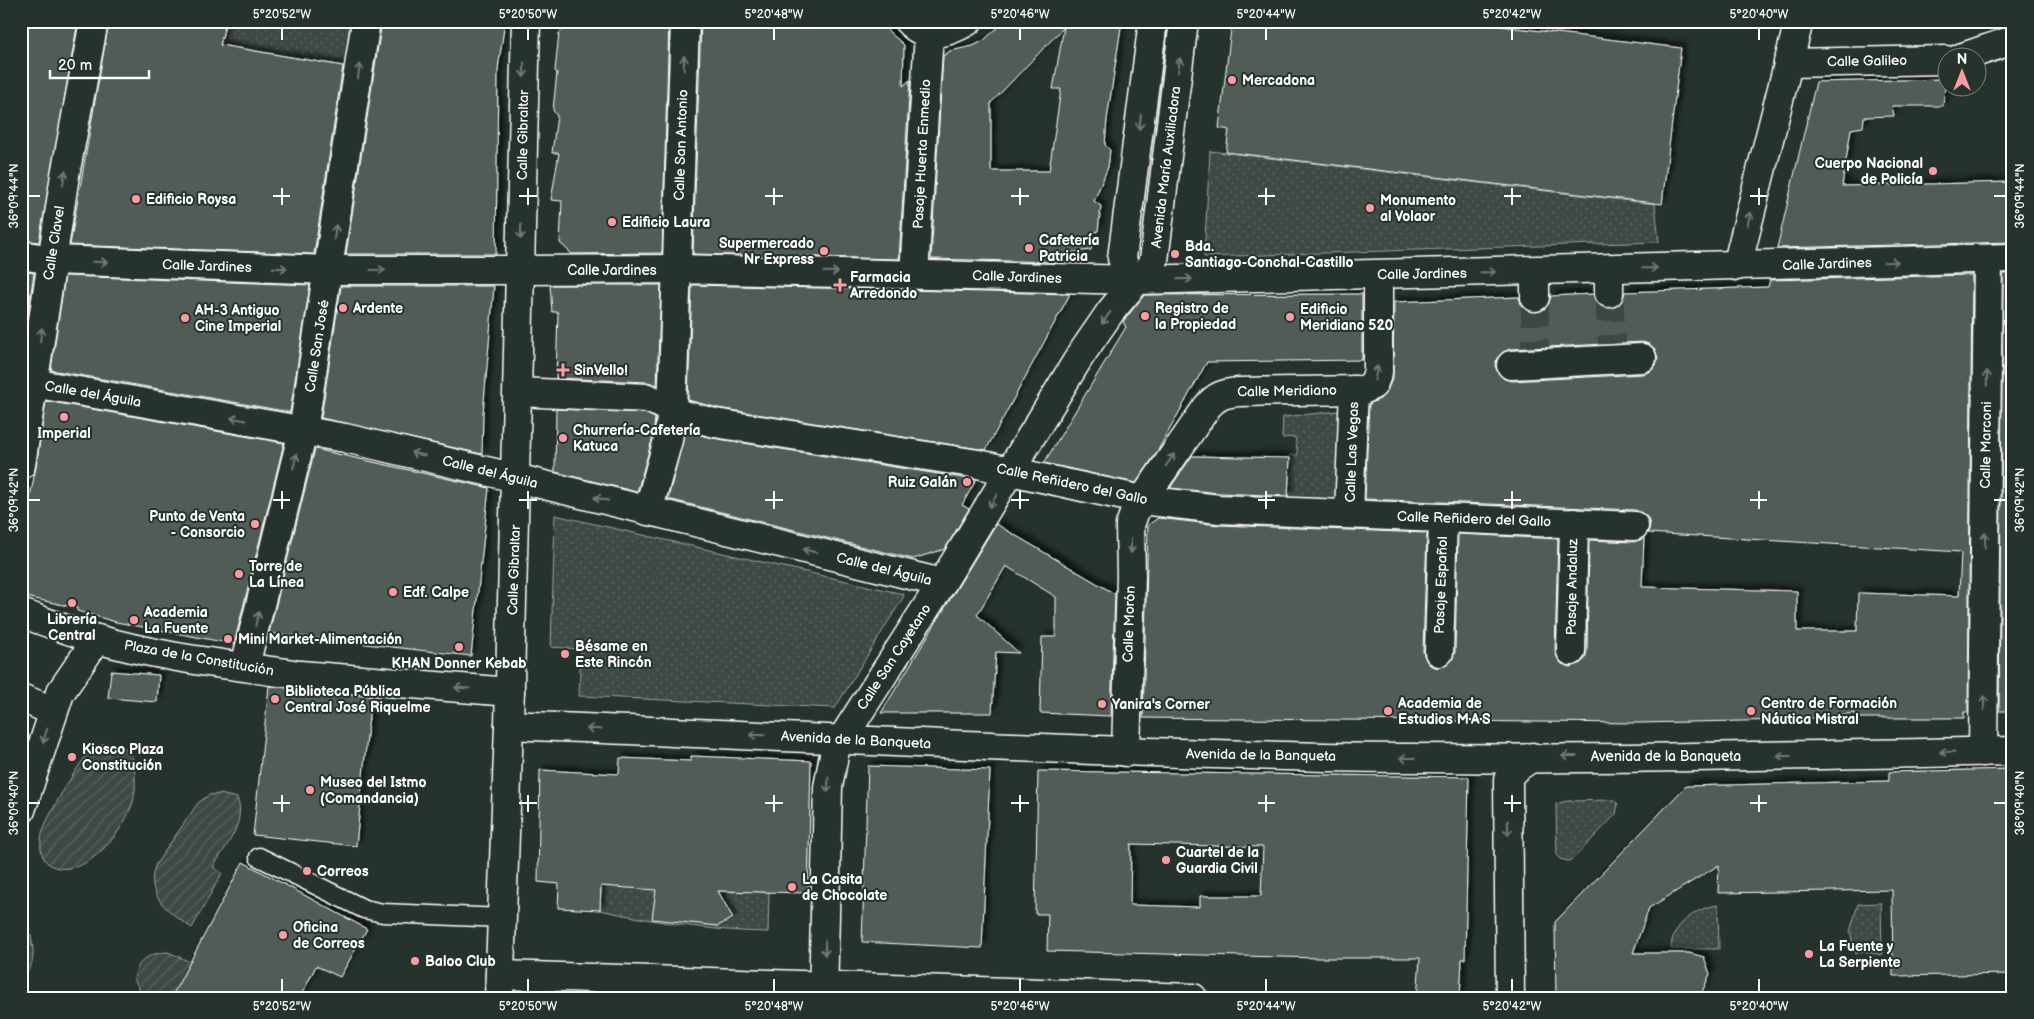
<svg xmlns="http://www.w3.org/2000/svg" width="2034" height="1019" font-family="'Balsamiq Sans',sans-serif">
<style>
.grass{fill:url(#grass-dots);stroke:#9ea4a2}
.garden{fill:url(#garden-furrows);stroke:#9ea4a2}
.building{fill:#515c57;stroke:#fff;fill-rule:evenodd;filter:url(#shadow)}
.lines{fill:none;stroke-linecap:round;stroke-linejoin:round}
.street-tunnel{stroke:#3c4742;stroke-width:28;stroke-dasharray:28 14;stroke-linecap:butt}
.lane-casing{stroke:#fff;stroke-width:21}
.street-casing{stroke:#fff;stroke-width:31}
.secondary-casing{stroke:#fff;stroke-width:31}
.lane{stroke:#26332d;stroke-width:18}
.street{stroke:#26332d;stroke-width:28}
.secondary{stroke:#26332d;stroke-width:28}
.oneway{stroke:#727a76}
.ticks{fill:none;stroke:#fff;stroke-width:2}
.poi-dot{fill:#ff9aa2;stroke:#26332d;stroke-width:2}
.labels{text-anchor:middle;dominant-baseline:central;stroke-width:4;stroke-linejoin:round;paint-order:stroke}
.street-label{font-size:14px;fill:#fff;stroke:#26332d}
.poi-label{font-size:14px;font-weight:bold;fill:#fff;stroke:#26332d;text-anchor:start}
.neatline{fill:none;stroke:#fff;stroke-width:2}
.ticks-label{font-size:12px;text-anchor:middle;fill:#fff}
</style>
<defs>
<pattern id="grass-dots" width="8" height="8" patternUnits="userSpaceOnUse" patternTransform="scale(1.25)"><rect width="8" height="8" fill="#3e4944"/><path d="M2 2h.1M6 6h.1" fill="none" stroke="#5b6460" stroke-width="1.8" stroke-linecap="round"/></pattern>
<pattern id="garden-furrows" width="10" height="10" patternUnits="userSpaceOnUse" patternTransform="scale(1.25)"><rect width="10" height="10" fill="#3e4944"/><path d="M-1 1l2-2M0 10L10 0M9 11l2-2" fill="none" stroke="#5b6460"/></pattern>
<filter id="shadow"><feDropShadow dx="4.5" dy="-4.5" stdDeviation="2.5" flood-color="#0009"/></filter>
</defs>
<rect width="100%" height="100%" fill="#26332d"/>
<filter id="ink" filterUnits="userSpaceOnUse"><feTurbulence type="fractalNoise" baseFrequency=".02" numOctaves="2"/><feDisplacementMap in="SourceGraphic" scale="10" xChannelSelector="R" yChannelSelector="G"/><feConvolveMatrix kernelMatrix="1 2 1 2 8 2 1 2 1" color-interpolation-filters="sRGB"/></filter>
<g filter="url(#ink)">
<!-- grass -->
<g class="grass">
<polygon points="226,21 350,21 345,66 241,48 239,53 220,49"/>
<polygon points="1210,151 1655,204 1659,242 1204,257"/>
<polygon points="1339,411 1335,499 1288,498 1290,455 1298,455 1295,437 1282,438 1283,417"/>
<polygon points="555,515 903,594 904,596 835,708 579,696 581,649 551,647"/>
<polygon points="1614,800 1618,804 1616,814 1573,859 1568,861 1560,859 1557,856 1556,804 1567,801"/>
<path d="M729,855L730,891L769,892L768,932C710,931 656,922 600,910L601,886Z"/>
<polygon points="1881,903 1882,955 1862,951 1856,954 1850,932 1858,904"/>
<path d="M1718,905L1719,949H1671C1671,925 1696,908 1718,905Z"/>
</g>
<!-- garden -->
<g class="garden">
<path d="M104,744L124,747L131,753C135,768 137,786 133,802C126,823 112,843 94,857C74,874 37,875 41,840C42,827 50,816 55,805C61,794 82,758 91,751C95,748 100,746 104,744Z"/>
<path d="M220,794L237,798C247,822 225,847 213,867L222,873L192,928C169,912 143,895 156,864L198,803L209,795Z"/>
<path d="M21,930L31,935C34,954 36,965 21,978Z"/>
<path d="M168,952L190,962L171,998H144L134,979C137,960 149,953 168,952Z"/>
</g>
<!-- building -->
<g class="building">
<polygon points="21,21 78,21 39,242 21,240"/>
<polygon points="109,21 226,21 220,45 343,66 314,254 70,245"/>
<polygon points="382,21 505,21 498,69 496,254 346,254"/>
<polygon points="574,21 669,21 662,253 572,254 560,243 562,201 551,200 559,153 552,153 557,116 553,110 557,73 555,71 559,33"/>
<polygon points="701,21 882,21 887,30 904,45 903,86 910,80 899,259 693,254"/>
<path d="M1005,21H1122L1107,119L1105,145L1110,150L1108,167L1094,201L1101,206L1098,231L1093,233L1091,250L1053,255L1056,262L931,259L943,56L950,51L973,46L983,41ZM1064,27L1053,89H1061L1049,171H991V103Z"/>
<polygon points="1232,21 1459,21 1681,48 1662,204 1226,152 1229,130 1219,128"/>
<polygon points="1946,79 1943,106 1892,106 1894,116 1864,117 1863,127 1851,129 1842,186 2013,182 2013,242 1777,248 1816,82"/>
<polygon points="21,271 34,273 21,359"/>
<polygon points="2003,274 2013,274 2013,711 1999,711"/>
<path d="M1972,275L1968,712H1964V718H1855V713L1794,720L1637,723L1143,718L1148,525L1158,518L1218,525L1427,533L1423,652L1426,660L1430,665L1438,668L1447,665L1452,660L1455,652L1458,534L1558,539L1555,651L1558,659L1562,664L1570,667L1579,664L1585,659L1587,651L1589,540L1633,542L1644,538L1642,587L1797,591V631H1857L1858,593L1959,596L1961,552L1648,533L1650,526L1648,518L1642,513L1635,510L1365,499L1369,404L1380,399L1387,391L1393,377L1394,302L1519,297L1521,304L1527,310L1535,313L1542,311L1548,305L1551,296L1593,294L1595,300L1601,306L1609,309L1616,307L1622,301L1625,292L1768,287L1770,280ZM1642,342L1649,344L1655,349L1658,358L1656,365L1651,371L1643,374L1512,381L1504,379L1498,373L1495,366L1497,358L1503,352L1510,349Z"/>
<polygon points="65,276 310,285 290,412 51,370"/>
<polygon points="550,285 661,285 657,385 648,382 556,378 558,312 552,312"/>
<polygon points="692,285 1069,294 1069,296 986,450 718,408 688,400"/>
<polygon points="341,286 494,286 483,413 482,454 321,418"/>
<polygon points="1362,294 1362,360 1207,362 1157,452 1136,483 1044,463 1126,327 1123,322 1144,295"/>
<polygon points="46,401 284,443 234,644 116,622 77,611 77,608 21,596 21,542 36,467"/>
<polygon points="556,409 644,413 655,418 653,437 637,492 555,472"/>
<polygon points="685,431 712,438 976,480 962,505 969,509 945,549 913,559 668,499"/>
<polygon points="315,449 489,488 471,656 269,633"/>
<polygon points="1192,456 1290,458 1288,496 1220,493 1170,488"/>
<polygon points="996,524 1115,594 1111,716 1040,713 1042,637 1056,637 1056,597 1006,566 977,615 1019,653 996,652 992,713 881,713"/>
<polygon points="111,671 159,675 157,702 108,698"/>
<polygon points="269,686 371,696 356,846 253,835"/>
<polygon points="691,756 811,761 808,893 718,891 733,918 718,926 652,919 656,890 601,886 600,910 558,908 559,884 538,882 540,770 619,774 620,758 691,761"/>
<polygon points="868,766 990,770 982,948 862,942"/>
<polygon points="2013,769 2013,974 1893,976 1892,890 1718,893 1719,865 1649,908 1633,953 1689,953 1704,957 1710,974 1702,992 1688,998 1556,998 1555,922 1686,786 1889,781 1889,772"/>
<path d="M1038,771L1469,777L1465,959H1462L1460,998H1417L1420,958H1319L1047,951L1048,914H1035ZM1131,844L1263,847L1261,896H1200V907L1130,905Z"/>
<polygon points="243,862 367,929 340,977 316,966 300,998 171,998"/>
</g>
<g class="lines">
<!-- street-tunnel -->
<g class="street-tunnel">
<polyline points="1609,293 1612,344"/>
<polyline points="1535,297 1535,347"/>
</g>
<defs>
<polyline id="lane" points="259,857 364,909 383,913 503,918"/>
<g id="street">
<path d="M908,21C926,41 948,33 968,21"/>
<polyline points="21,255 52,260 329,270 522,270"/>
<polyline points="1609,269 1609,293"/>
<polyline points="914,274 929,34"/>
<polyline points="1535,297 1535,271"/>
<polyline points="1511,365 1642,358"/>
<polyline points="518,392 647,398 664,405 672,412 715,423 978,464 1142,500 1219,509 1634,526"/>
<polyline points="516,478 942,583"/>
<polyline points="648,511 668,440 672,412 685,21"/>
<polyline points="1349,514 1354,390"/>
<polyline points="1571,651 1574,523"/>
<polyline points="1439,652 1443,518"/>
<polyline points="245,666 303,431 366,21"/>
<polyline points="21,698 53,711"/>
<path d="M1126,752L1131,576L1130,525L1135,511L1207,407C1216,396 1224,393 1239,392L1363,390L1373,385L1378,372V275"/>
<polyline points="1983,752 1988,259"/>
<polyline points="21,810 60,693 97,639"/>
<polyline points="500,975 1193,998"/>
<polyline points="823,998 828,787 835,750 942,583 1080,356 1111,311 1137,280"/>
<polyline points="1510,998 1508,780 1511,772 1532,757"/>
</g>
<g id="secondary">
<polyline points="1960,58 2013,40"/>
<polyline points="1788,63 1946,60"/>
<polyline points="1737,266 1799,21"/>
<polyline points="522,270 677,269 1137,280 2013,258"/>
<polyline points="1137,280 1147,273 1154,260 1184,21"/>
<polyline points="1137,280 1125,268 1122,258 1153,21"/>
<polyline points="21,381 345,438 516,478"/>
<polyline points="21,465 65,175 94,21"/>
<path d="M21,613C46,622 71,632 97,639C162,658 233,665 300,675L510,692"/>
<path d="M509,725C781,736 1053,751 1325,757C1554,761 1784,756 2013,751"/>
<polyline points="499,998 509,725 526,21"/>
</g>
</defs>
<!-- lane casing -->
<use href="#lane" class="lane-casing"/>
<!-- street casing -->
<use href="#street" class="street-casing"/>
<!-- secondary casing -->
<use href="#secondary" class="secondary-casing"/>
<!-- lane -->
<use href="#lane" class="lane"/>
<!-- street -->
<use href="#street" class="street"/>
<!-- secondary -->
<use href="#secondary" class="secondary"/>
</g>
<!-- one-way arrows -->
<defs><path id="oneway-shaft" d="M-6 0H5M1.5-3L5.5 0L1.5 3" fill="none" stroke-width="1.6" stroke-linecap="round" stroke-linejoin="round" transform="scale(1.25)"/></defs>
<g class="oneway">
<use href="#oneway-shaft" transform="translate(684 63) rotate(-88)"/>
<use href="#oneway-shaft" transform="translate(1179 65) rotate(-83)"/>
<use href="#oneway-shaft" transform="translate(524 70) rotate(91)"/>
<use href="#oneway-shaft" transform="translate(359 71) rotate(-82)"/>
<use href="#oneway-shaft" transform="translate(1140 122) rotate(97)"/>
<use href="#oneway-shaft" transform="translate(64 178) rotate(-81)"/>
<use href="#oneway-shaft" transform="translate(1749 219) rotate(-76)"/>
<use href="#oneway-shaft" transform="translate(335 232) rotate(-82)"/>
<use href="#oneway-shaft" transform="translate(521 232) rotate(91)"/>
<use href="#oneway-shaft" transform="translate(100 262) rotate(2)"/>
<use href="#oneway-shaft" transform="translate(1891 262) rotate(-2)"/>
<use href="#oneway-shaft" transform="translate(280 268) rotate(2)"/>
<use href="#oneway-shaft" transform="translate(1650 268) rotate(-1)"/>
<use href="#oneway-shaft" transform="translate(378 270)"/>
<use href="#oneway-shaft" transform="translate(831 272) rotate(1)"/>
<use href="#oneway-shaft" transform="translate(1488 272) rotate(-1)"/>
<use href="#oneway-shaft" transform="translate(1185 279) rotate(-2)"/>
<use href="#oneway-shaft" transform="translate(1106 318) rotate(125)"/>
<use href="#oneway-shaft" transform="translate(41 335) rotate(-82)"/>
<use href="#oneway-shaft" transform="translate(1376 373) rotate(-79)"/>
<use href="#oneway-shaft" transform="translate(1987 378) rotate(-89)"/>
<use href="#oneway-shaft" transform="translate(238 419) rotate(-170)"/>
<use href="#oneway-shaft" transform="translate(418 454) rotate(-167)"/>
<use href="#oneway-shaft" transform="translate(1170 460) rotate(-55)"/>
<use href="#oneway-shaft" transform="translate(295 461) rotate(-76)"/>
<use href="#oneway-shaft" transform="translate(601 499) rotate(-166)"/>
<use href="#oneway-shaft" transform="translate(993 501) rotate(121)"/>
<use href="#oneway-shaft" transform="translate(1985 540) rotate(-89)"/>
<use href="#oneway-shaft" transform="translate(1131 546) rotate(89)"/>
<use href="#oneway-shaft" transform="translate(810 551) rotate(-166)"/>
<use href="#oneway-shaft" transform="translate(257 619) rotate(-76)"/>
<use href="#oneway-shaft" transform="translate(462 688) rotate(-176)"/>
<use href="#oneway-shaft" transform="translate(1984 703) rotate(-89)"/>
<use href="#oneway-shaft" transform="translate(594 729) rotate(-178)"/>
<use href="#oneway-shaft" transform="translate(757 735) rotate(-178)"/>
<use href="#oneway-shaft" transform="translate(45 736) rotate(107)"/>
<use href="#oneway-shaft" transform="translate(1947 752) rotate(179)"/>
<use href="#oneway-shaft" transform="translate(1569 756) rotate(180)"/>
<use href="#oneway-shaft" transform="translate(1784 756) rotate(180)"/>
<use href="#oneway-shaft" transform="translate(1407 758) rotate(-180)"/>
<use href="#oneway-shaft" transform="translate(828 785) rotate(93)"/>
<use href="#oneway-shaft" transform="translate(1508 828) rotate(89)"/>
<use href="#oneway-shaft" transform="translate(825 948) rotate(91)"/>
</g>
</g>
<!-- ticks -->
<path class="ticks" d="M282,28V40M528,28V40M774,28V40M1020,28V40M1266,28V40M1512,28V40M1759,28V40M282,188V205M528,188V205M774,188V205M1020,188V205M1266,188V205M1512,188V205M1759,188V205M28,196H40M273,196H290M519,196H537M765,196H783M1011,196H1029M1258,196H1275M1504,196H1521M1750,196H1767M1994,196H2006M282,491V509M528,491V509M774,491V509M1020,491V509M1266,491V509M1512,491V509M1759,491V509M28,500H40M273,500H290M519,500H537M765,500H783M1011,500H1029M1258,500H1275M1504,500H1521M1750,500H1767M1994,500H2006M282,795V812M528,795V812M774,795V812M1020,795V812M1266,795V812M1512,795V812M1759,795V812M28,803H40M273,803H290M519,803H537M765,803H783M1011,803H1029M1258,803H1275M1504,803H1521M1750,803H1767M1994,803H2006M282,979V992M528,979V992M774,979V992M1020,979V992M1266,979V992M1512,979V992M1759,979V992"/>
<!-- markers -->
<g class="poi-dot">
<circle cx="1232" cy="80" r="5"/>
<circle cx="1933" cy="171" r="5"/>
<circle cx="136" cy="199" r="5"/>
<circle cx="1370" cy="208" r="5"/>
<circle cx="612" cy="222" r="5"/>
<circle cx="1029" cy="248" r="5"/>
<circle cx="824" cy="251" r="5"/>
<circle cx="1175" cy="254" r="5"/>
<path d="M837.5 277.5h5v5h5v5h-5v5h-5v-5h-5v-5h5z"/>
<circle cx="343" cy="308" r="5"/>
<circle cx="1145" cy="316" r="5"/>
<circle cx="1290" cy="317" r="5"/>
<circle cx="185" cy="318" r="5"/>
<path d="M560.5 362.5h5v5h5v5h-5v5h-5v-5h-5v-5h5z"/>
<circle cx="64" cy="417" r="5"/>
<circle cx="563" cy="438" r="5"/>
<circle cx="967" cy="482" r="5"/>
<circle cx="255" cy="524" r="5"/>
<circle cx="239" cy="574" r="5"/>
<circle cx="393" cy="592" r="5"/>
<circle cx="72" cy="603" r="5"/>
<circle cx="134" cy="620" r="5"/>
<circle cx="228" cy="639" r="5"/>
<circle cx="459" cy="647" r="5"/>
<circle cx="565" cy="654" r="5"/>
<circle cx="275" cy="699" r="5"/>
<circle cx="1102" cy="704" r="5"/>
<circle cx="1388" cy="711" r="5"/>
<circle cx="1751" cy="711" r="5"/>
<circle cx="72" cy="757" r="5"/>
<circle cx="310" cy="790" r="5"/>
<circle cx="1166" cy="860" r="5"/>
<circle cx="307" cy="871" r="5"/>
<circle cx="792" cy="887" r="5"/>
<circle cx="283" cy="935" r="5"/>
<circle cx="1809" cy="954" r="5"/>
<circle cx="415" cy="961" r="5"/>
</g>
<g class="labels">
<!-- street labels -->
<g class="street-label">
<text transform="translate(1867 61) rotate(-1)">Calle Galileo</text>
<text transform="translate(523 135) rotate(-89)">Calle Gibraltar</text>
<text transform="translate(681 145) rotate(-88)">Calle San Antonio</text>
<text transform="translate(922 154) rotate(-87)">Pasaje Huerta Enmedio</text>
<text transform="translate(1166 167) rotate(-83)">Avenida María Auxiliadora</text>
<text transform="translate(54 243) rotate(-81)">Calle Clavel</text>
<text transform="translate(1827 264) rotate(-2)">Calle Jardines</text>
<text transform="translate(207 266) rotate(2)">Calle Jardines</text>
<text x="612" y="270">Calle Jardines</text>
<text transform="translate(1422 274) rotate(-1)">Calle Jardines</text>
<text transform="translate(1017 277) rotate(2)">Calle Jardines</text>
<text transform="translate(317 346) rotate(-81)">Calle San José</text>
<text transform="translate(1287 391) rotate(-1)">Calle Meridiano</text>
<text transform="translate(93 394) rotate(10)">Calle del Águila</text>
<text transform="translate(1986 445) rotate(-89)">Calle Marconi</text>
<text transform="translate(1352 452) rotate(-88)">Calle Las Vegas</text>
<text transform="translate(490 472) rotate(14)">Calle del Águila</text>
<text transform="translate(1072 484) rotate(12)">Calle Reñidero del Gallo</text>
<text transform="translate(1474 519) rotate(2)">Calle Reñidero del Gallo</text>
<text transform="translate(884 569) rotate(14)">Calle del Águila</text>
<text transform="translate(514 570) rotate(-88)">Calle Gibraltar</text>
<text transform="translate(1441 585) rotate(-88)">Pasaje Español</text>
<text transform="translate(1572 587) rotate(-89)">Pasaje Andaluz</text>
<text transform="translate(1129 624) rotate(-88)">Calle Morón</text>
<text transform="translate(894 657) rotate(-57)">Calle San Cayetano</text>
<text transform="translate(199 658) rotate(10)">Plaza de la Constitución</text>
<text transform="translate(856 740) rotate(3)">Avenida de la Banqueta</text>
<text transform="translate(1261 755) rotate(1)">Avenida de la Banqueta</text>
<text x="1666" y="756">Avenida de la Banqueta</text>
</g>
<!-- poi labels -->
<g class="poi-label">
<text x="1242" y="80">Mercadona</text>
<text x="1923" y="163" text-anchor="end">Cuerpo Nacional<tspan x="1923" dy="16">de Policía</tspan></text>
<text x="146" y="199">Edificio Roysa</text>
<text x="1380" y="200">Monumento<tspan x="1380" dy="16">al Volaor</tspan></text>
<text x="622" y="222">Edificio Laura</text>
<text x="1039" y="240">Cafetería<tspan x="1039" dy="16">Patricia</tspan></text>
<text x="814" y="243" text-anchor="end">Supermercado<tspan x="814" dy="16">Nr Express</tspan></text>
<text x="1185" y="246">Bda.<tspan x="1185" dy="16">Santiago-Conchal-Castillo</tspan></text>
<text x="850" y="277">Farmacia<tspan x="850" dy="16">Arredondo</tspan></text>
<text x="353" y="308">Ardente</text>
<text x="1155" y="308">Registro de<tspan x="1155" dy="16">la Propiedad</tspan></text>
<text x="1300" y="309">Edificio<tspan x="1300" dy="16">Meridiano 520</tspan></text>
<text x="195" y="310">AH-3 Antiguo<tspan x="195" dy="16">Cine Imperial</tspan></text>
<text x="574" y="370">SinVello!</text>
<text x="573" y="430">Churrería-Cafetería<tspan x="573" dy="16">Katuca</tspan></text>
<text x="64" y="433" text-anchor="middle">Imperial</text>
<text x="957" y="482" text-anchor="end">Ruiz Galán</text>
<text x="245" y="516" text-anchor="end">Punto de Venta<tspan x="245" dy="16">- Consorcio</tspan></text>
<text x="249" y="566">Torre de<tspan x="249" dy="16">La Línea</tspan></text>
<text x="403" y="592">Edf. Calpe</text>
<text x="144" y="612">Academia<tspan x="144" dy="16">La Fuente</tspan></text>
<text x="72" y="619" text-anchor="middle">Librería<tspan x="72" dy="16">Central</tspan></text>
<text x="238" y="639">Mini Market-Alimentación</text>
<text x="575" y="646">Bésame en<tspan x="575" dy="16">Este Rincón</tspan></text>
<text x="459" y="663" text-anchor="middle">KHAN Donner Kebab</text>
<text x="285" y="691">Biblioteca Pública<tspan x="285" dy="16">Central José Riquelme</tspan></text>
<text x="1398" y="703">Academia de<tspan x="1398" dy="16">Estudios M·A·S</tspan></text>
<text x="1761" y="703">Centro de Formación<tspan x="1761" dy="16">Náutica Mistral</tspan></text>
<text x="1112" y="704">Yanira's Corner</text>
<text x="82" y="749">Kiosco Plaza<tspan x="82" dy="16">Constitución</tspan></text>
<text x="320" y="782">Museo del Istmo<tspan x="320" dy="16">(Comandancia)</tspan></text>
<text x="1176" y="852">Cuartel de la<tspan x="1176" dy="16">Guardia Civil</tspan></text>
<text x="317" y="871">Correos</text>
<text x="802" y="879">La Casita<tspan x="802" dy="16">de Chocolate</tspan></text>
<text x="293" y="927">Oficina<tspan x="293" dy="16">de Correos</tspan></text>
<text x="1819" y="946">La Fuente y<tspan x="1819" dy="16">La Serpiente</tspan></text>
<text x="425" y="961">Baloo Club</text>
</g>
</g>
<!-- margin -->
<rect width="2034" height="1019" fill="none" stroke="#26332d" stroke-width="55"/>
<!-- north arrow -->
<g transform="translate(1962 72)"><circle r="24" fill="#26332d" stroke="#7d8581"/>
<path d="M0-4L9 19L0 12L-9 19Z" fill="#ff9aa2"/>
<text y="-8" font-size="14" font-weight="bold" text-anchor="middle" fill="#ffffff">N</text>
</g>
<!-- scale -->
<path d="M50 70v8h99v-8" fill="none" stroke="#ffffff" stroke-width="2.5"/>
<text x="58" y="70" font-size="15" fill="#ffffff" stroke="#26332d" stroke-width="4" paint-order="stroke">20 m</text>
<rect x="28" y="28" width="1978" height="964" class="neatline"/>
<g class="ticks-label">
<text x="282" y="18">5°20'52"W</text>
<text x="528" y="18">5°20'50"W</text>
<text x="774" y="18">5°20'48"W</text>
<text x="1020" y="18">5°20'46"W</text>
<text x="1266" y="18">5°20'44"W</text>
<text x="1512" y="18">5°20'42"W</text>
<text x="1759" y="18">5°20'40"W</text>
<text transform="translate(14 196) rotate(-90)" y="4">36°09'44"N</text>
<text transform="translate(2020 196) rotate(-90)" y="4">36°09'44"N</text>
<text transform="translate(14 500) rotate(-90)" y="4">36°09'42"N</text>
<text transform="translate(2020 500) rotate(-90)" y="4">36°09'42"N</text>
<text transform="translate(14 803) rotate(-90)" y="4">36°09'40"N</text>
<text transform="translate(2020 803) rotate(-90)" y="4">36°09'40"N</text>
<text x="282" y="1010">5°20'52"W</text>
<text x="528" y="1010">5°20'50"W</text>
<text x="774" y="1010">5°20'48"W</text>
<text x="1020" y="1010">5°20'46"W</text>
<text x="1266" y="1010">5°20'44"W</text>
<text x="1512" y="1010">5°20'42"W</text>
<text x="1759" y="1010">5°20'40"W</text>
</g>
</svg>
